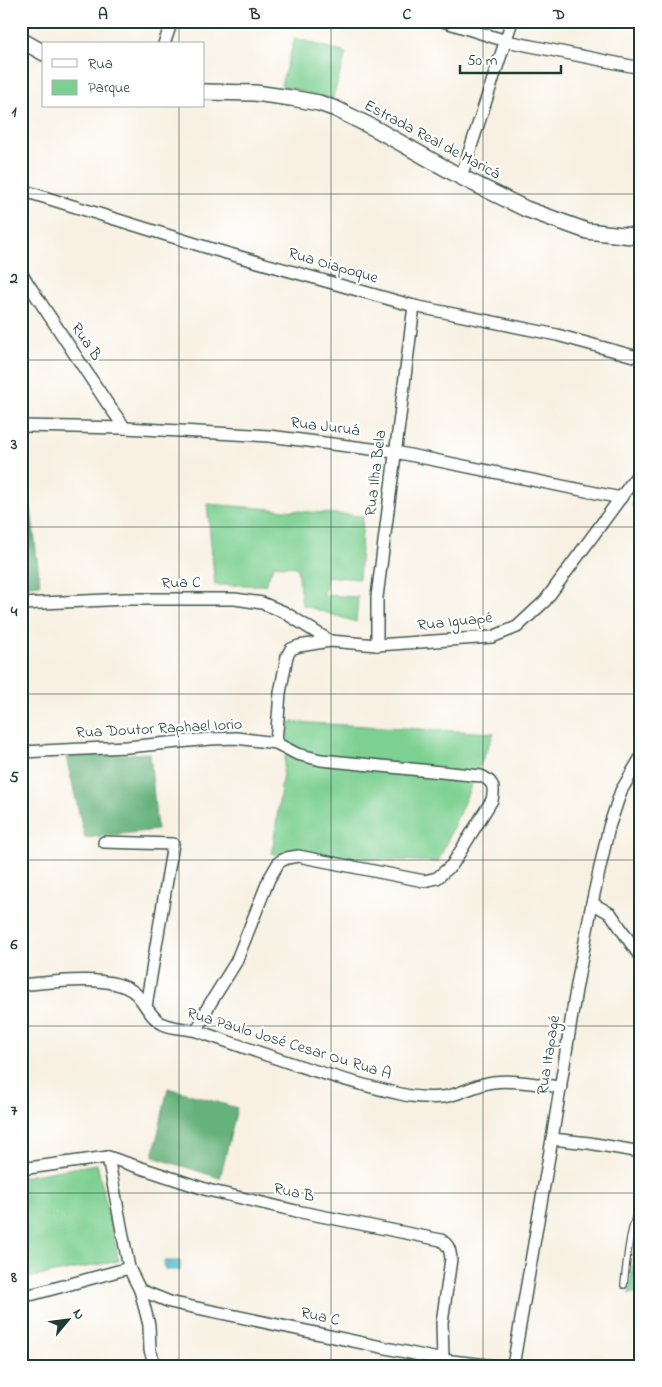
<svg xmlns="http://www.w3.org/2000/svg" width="662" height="1387" font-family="'Indie Flower',sans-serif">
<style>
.green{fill:#7ed092;stroke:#4e8663}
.forest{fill:#66b27c;stroke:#427858}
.water{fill:#51bbce;stroke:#387c81}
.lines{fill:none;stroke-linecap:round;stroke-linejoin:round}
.lane-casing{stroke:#40584e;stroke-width:8}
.street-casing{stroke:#40584e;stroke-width:14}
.secondary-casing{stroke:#40584e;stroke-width:18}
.lane{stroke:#fff;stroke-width:5.5}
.street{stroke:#fff;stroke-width:11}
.secondary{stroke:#fff;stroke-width:15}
.grid{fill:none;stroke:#1f3d34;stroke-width:1;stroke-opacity:0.55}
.labels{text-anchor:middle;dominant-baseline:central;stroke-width:4.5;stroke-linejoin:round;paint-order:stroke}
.street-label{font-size:16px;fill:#1f3d34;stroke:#fff}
.neatline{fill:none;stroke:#1f3d34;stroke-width:2}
.grid-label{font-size:16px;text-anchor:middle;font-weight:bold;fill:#1f3d34}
</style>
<rect width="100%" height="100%" fill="#fff"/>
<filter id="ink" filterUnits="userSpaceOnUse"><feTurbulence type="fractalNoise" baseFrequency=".02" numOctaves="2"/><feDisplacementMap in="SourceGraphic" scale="10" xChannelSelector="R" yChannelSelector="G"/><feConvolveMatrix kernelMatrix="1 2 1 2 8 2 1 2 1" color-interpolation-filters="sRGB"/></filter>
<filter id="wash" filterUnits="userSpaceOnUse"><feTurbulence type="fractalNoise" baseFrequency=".0096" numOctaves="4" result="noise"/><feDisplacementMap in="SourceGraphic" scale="20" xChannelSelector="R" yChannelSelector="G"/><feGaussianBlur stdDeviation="1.12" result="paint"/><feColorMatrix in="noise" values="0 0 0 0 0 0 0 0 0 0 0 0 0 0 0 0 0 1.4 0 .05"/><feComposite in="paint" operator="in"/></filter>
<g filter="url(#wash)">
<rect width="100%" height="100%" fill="#f8f1e3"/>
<!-- green -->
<g class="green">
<polygon points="295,38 346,53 332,101 281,85"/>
<polygon points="641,494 641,515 631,505"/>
<polygon points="207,504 363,516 359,579 327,576 324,595 358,597 356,622 302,605 297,567 274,565 265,585 215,585"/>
<polygon points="290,722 494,733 438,862 272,854"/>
<polygon points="97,1164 119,1261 21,1279 21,1177"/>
<polygon points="641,1222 641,1290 629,1295 638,1227"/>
</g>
<!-- forest -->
<g class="forest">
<polygon points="21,503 31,508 40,584 21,586"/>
<polygon points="150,753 157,830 85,838 66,757"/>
<polygon points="168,1088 237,1108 220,1178 153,1157"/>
</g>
<!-- water -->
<polygon class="water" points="164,1261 180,1261 180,1270 165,1270"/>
</g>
<g filter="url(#ink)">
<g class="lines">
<defs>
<path id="lane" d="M624,1285C627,1258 629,1228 641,1203"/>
<g id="street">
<polyline points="443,21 506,41 641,68"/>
<polyline points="164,44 172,21"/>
<polyline points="461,177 512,21"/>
<polyline points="21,190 212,249 414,306 557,335 641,358"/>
<polyline points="21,273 107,403 125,428"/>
<polyline points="21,426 125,428 269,436 395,452 621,498"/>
<polyline points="21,604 127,599 235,599 262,603 284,612 330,641"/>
<polyline points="377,645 377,597 414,306"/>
<polyline points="276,743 280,693 287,656 291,649 299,646 330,641 377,645 492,637 517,627 545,601 641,470"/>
<path d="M21,752L127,747L210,739L236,738L276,743L297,754L321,760L481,776C493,781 495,787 492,800L452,865L437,878L424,881L298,856L287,858L279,862L269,879L236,962L208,1007L197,1031"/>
<polyline points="104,842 173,844 146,1006"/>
<polyline points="592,903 611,914 641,958"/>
<path d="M21,985C50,982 113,973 135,993C145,1002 150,1018 163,1024C173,1029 188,1028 200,1032C267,1055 335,1080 405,1095C415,1097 433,1098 443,1097C460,1095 476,1084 493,1082C514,1079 540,1085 561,1087"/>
<polyline points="552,1139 589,1143 641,1152"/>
<polyline points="108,1157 129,1268 140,1290 149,1325 150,1350 155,1366"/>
<path d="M21,1169L108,1157L208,1190L296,1211L441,1240C449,1245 450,1250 451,1259L442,1323L443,1360"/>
<polyline points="140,1290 170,1302 183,1305 443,1360 495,1366"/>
<polyline points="21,1296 34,1294 129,1268"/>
<polyline points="513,1366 552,1139 576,990 592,903 609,827 621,791 641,757"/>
</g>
<g id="secondary">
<polyline points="21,40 44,53"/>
<polyline points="204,92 255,93 291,98 319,103 336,109 376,129 461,177 526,209 587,231 641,237"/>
</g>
</defs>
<!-- lane casing -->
<use href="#lane" class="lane-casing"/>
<!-- street casing -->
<use href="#street" class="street-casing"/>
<!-- secondary casing -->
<use href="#secondary" class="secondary-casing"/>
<!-- lane -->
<use href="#lane" class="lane"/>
<!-- street -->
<use href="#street" class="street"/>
<!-- secondary -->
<use href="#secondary" class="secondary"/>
</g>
</g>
<!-- grid -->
<path class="grid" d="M179,21V44M331,21V1366M483,21V1366M179,106V1366M21,194H641M21,360H641M21,527H641M21,694H641M21,860H641M21,1026H641M21,1193H641"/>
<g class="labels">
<!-- street labels -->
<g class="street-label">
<text transform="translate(432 140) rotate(28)">Estrada Real de Maricá</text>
<text transform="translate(333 266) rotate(16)">Rua Oiapoque</text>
<text transform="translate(86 342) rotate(56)">Rua B</text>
<text transform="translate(325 427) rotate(7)">Rua Juruá</text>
<text transform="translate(376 473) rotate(-83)">Rua Ilha Bela</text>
<text x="181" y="583">Rua C</text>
<text transform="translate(455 622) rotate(-6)">Rua Iguapé</text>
<text transform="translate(159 729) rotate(-3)">Rua Doutor Raphael Iorio</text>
<text transform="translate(289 1044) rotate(17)">Rua Paulo José Cesar Ou Rua A</text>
<text transform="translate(549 1055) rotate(-81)">Rua Itapagé</text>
<text transform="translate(294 1193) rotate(12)">Rua B</text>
<text transform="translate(320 1317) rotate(12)">Rua C</text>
</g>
</g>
<!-- margin -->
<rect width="662" height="1387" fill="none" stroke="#fff" stroke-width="55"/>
<!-- legend -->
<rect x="42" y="42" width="162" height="65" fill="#ffffff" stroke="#a5b1ae"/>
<rect x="52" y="59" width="25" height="8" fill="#ffffff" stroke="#a5b1ae"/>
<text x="88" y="68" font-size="15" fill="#1f3d34">Rua</text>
<rect x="52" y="80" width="25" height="15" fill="#7ed092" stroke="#a5b1ae"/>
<text x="88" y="92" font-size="15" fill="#1f3d34">Parque</text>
<!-- north arrow -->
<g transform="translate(68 1320) rotate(61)" stroke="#ffffff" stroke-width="4" paint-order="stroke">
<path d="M0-4L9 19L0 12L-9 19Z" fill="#1f3d34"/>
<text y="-8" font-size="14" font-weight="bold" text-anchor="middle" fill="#1f3d34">N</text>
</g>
<!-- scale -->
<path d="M460 65v8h101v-8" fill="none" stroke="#1f3d34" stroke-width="2.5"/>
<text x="467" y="65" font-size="15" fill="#1f3d34" stroke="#ffffff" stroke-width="4" paint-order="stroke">50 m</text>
<rect x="28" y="28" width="606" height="1332" class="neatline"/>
<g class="grid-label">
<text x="103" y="19">A</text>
<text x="255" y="19">B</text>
<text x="407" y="19">C</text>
<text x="559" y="19">D</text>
<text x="14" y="116">1</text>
<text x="14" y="283">2</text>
<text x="14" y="449">3</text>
<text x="14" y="616">4</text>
<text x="14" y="782">5</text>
<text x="14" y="949">6</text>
<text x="14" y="1115">7</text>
<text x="14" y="1282">8</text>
</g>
</svg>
